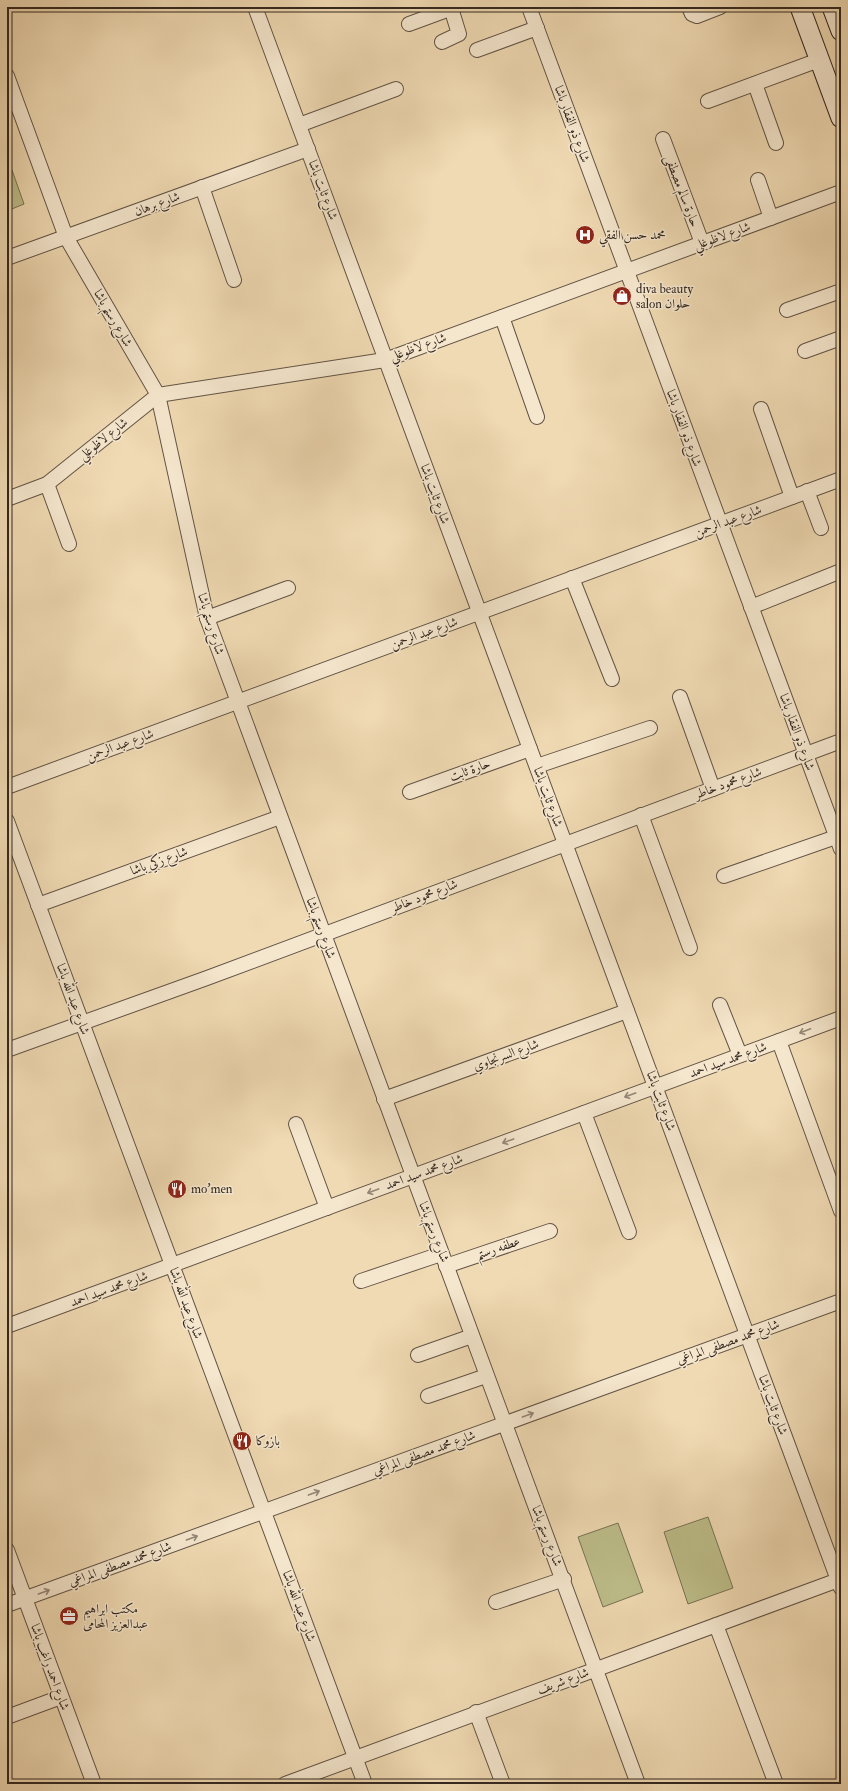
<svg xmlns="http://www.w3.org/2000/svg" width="848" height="1791" font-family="'IM FELL Double Pica',Amiri,serif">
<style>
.green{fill:#bdbe8a;stroke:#787356}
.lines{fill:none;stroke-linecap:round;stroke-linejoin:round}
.street-casing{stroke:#625446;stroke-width:16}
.secondary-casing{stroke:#332821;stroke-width:21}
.street{stroke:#f5e7ce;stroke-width:14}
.secondary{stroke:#f5e7ce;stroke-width:19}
.oneway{stroke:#948878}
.labels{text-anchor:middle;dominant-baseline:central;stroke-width:3;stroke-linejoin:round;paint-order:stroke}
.street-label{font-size:13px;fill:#332821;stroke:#f5e7ce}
.poi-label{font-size:13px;fill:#332821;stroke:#f5e7ce;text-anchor:start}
</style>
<rect width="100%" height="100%" fill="#f0dab3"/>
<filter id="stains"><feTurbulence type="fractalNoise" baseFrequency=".005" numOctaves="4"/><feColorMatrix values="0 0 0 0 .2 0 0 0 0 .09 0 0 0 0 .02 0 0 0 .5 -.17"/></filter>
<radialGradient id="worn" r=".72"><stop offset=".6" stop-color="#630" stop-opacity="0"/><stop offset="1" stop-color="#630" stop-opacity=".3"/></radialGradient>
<!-- green -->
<g class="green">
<polygon points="7,156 24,204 7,211"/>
<polygon points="708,1517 733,1588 688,1604 664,1532"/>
<polygon points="618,1523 643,1592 603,1607 578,1537"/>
</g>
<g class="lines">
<defs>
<g id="street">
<polyline points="255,7 841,1588"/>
<polyline points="529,7 841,849"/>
<polyline points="689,7 692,14 697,16 720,7"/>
<polyline points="409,24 455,7"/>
<polyline points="442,42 459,34 451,8"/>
<polyline points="477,50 537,28"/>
<polyline points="7,76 66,237 158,395 207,618 638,1784"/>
<polyline points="755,84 776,143"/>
<polyline points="708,101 819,60"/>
<polyline points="299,125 396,89"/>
<polyline points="663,139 702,243"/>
<polyline points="758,180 771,218"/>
<polyline points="202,187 234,280"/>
<polyline points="7,258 308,149"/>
<polyline points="787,310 841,291"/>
<polyline points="502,317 537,417"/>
<polyline points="805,351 841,338"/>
<polyline points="761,409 792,497"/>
<polyline points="47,484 69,544"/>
<polyline points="807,491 821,528"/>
<polyline points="7,499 47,484 158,395 385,360 841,192"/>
<polyline points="572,578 612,679"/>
<polyline points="751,607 841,571"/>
<polyline points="207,618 288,588"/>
<polyline points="680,697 713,789"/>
<polyline points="537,766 650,728"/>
<polyline points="7,787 841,479"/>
<polyline points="410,792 530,749"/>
<polyline points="641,815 690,948"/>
<polyline points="7,821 365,1784"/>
<polyline points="724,876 836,837"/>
<polyline points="38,905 280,817"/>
<polyline points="720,1005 740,1055"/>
<polyline points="779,1041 841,1211"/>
<polyline points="7,1050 207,978 841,741"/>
<polyline points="384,1099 627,1011"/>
<polyline points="584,1113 629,1232"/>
<polyline points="296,1124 327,1208"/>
<polyline points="446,1266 550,1231"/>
<polyline points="361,1281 441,1254"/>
<polyline points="7,1326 841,1018"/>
<polyline points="418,1355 472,1336"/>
<polyline points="428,1396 486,1376"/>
<polyline points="7,1550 94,1784"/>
<polyline points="496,1602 564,1579"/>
<polyline points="7,1605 841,1301"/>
<polyline points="716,1625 776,1784"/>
<polyline points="476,1712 503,1784"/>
<polyline points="7,1717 61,1697"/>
<polyline points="285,1784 841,1579"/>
</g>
<g id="secondary">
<polyline points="800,7 841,118"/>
<polyline points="832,7 841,31"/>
</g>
</defs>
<!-- street casing -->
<use href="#street" class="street-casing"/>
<!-- secondary casing -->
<use href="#secondary" class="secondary-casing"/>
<!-- street -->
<use href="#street" class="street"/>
<!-- secondary -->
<use href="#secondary" class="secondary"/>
</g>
<!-- one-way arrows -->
<defs><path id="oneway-shaft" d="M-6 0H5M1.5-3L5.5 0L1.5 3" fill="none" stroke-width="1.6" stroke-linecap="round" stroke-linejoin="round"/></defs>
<g class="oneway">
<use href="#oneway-shaft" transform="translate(805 1031) rotate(159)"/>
<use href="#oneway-shaft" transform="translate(630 1095) rotate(160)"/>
<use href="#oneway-shaft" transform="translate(508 1141) rotate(160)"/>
<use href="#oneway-shaft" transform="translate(373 1191) rotate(160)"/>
<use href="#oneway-shaft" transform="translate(528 1415) rotate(-20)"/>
<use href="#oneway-shaft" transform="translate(314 1493) rotate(-20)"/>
<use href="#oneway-shaft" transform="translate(192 1538) rotate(-20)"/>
<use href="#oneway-shaft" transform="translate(44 1592) rotate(-20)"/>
</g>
<!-- icons -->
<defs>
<symbol id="hospital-disc" viewBox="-11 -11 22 22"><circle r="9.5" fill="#8f2418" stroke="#f5e7ce"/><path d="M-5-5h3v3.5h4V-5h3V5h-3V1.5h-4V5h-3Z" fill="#fff"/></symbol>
<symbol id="shop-disc" viewBox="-11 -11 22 22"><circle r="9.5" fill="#8f2418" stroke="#f5e7ce"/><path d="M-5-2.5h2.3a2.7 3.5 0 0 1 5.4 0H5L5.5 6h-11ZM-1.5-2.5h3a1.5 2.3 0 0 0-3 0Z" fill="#fff"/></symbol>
<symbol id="restaurant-disc" viewBox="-11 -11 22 22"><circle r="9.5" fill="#8f2418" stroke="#f5e7ce"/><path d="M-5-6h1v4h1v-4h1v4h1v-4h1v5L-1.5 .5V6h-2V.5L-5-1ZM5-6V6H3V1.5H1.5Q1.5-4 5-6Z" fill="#fff"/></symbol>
<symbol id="office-disc" viewBox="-11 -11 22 22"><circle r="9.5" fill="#8f2418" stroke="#f5e7ce"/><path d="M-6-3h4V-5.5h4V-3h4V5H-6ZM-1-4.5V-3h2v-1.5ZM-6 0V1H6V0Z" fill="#fff"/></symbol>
</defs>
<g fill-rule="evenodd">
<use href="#hospital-disc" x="574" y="224" width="22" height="22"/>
<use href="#shop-disc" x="611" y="285" width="22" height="22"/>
<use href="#restaurant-disc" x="166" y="1178" width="22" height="22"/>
<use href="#restaurant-disc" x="231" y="1430" width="22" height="22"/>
<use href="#office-disc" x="58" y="1605" width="22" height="22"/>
</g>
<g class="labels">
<!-- street labels -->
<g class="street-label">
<text transform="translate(572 124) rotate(70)">شارع ذو الفقار باشا</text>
<text transform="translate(323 190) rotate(70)">شارع ثابت باشا</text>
<text transform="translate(682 191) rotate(69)">حارة سالم مصطفى</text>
<text transform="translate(157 204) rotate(-20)">شارع برهان</text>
<text transform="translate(722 236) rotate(-20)">شارع لاظوغلي</text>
<text transform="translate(113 318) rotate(60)">شارع رستم باشا</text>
<text transform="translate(418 347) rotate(-20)">شارع لاظوغلي</text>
<text transform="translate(684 428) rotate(70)">شارع ذو الفقار باشا</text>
<text transform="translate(103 439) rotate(-39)">شارع لاظوغلي</text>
<text transform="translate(435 494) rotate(70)">شارع ثابت باشا</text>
<text transform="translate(728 521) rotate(-20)">شارع عبد الرحمن</text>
<text transform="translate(211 624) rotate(73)">شارع رستم باشا</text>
<text transform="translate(424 633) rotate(-20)">شارع عبد الرحمن</text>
<text transform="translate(797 732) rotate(70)">شارع ذو الفقار باشا</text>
<text transform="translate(120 745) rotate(-20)">شارع عبد الرحمن</text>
<text transform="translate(470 770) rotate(-20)">حارة ثابت</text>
<text transform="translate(728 783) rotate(-20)">شارع محمود خاطر</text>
<text transform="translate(548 797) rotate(70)">شارع ثابت باشا</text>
<text transform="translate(159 861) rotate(-20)">شارع زكي باشا</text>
<text transform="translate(424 896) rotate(-21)">شارع محمود خاطر</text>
<text transform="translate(321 928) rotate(70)">شارع رستم باشا</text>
<text transform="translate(73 999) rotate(70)">شارع عبد الله باشا</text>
<text transform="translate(506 1055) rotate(-20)">شارع السرنجاوي</text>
<text transform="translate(728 1060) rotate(-20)">شارع محمد سيد احمد</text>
<text transform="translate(661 1101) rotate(70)">شارع ثابت باشا</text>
<text transform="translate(424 1172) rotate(-20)">شارع محمد سيد احمد</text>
<text transform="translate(434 1232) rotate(69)">شارع رستم باشا</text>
<text transform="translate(498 1248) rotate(-19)">عطفه رستم</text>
<text transform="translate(109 1289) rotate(-20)">شارع محمد سيد احمد</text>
<text transform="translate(186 1303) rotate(70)">شارع عبد الله باشا</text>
<text transform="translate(728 1342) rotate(-20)">شارع محمد مصطفى المراغي</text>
<text transform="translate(773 1405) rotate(70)">شارع ثابت باشا</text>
<text transform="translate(424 1453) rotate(-20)">شارع محمد مصطفى المراغي</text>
<text transform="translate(547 1536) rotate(69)">شارع رستم باشا</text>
<text transform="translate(120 1564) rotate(-20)">شارع محمد مصطفى المراغي</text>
<text transform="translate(299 1606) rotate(70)">شارع عبد الله باشا</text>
<text transform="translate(50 1667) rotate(70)">شارع احمد راغب باشا</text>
<text transform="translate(563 1681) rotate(-20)">شارع شريف</text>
</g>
<!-- poi labels -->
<g class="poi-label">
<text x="599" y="235">محمد حسن الفقي</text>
<text x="636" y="289">diva beauty<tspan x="636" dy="15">salon حلوان</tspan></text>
<text x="191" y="1189">mo'men</text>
<text x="256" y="1441">بازوكا</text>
<text x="83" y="1609">مكتب ابراهيم<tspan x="83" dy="15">عبدالعزيز المحامى</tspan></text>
</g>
</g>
<!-- margin -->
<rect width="848" height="1791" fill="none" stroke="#f0dab3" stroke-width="24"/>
<rect x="8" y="8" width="832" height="1775" fill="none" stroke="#332821" stroke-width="2"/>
<rect x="12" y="12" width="824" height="1767" fill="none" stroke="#332821"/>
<rect width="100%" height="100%" filter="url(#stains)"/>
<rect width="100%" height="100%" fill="url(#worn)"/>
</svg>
